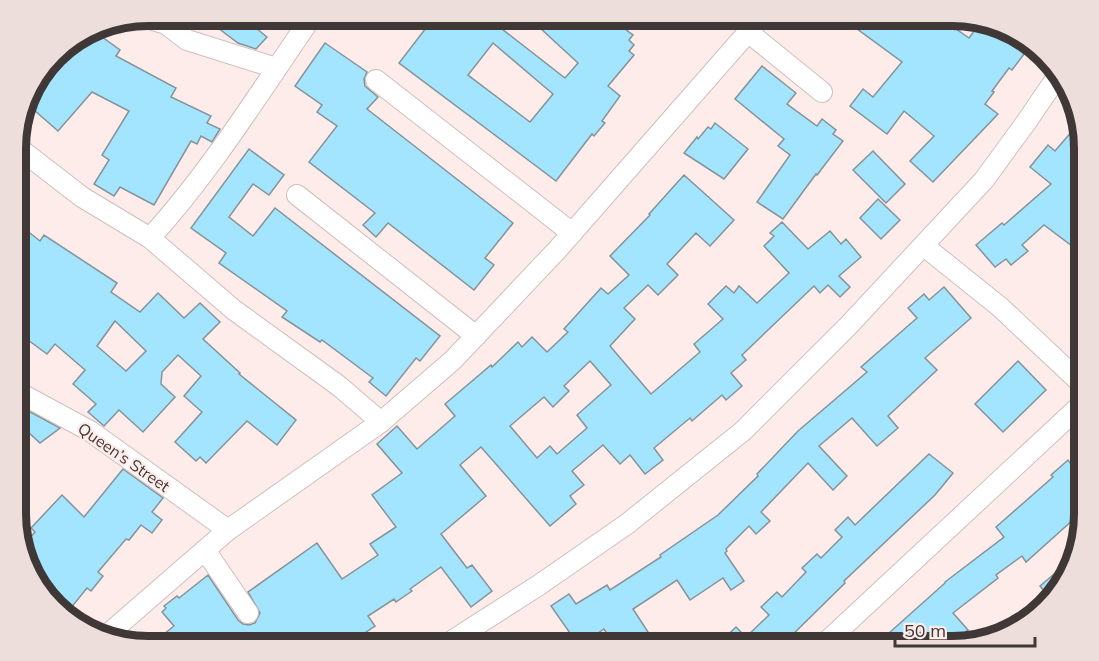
<svg xmlns="http://www.w3.org/2000/svg" width="1099" height="661" font-family="Mulish,sans-serif">
<style>
.building{fill:#a3e4ff;stroke:#859399;stroke-width:1.5;fill-rule:evenodd}
.lines{fill:none;stroke-linecap:round;stroke-linejoin:round}
.minor-casing{stroke:#cfbfbd;stroke-width:22}
.minor{stroke:#fff;stroke-width:20}
.labels{text-anchor:middle;dominant-baseline:central;stroke-width:4.5;stroke-linejoin:round;paint-order:stroke}
.street-label{font-size:16px;fill:#3f3837;stroke:#fdece9}
.rim{fill:none;stroke:#3f3837;stroke-width:8}
</style>
<rect width="100%" height="100%" fill="#fdece9"/>
<!-- building -->
<g class="building">
<polygon points="201,15 240,15 267,37 256,49 238,43"/>
<path d="M436,15H484L565,78L578,63L526,15H613L627,27L625,29L633,35L629,40L634,45L629,51L634,55L608,86L620,96L602,121L605,123L594,136L592,134L556,181L399,63ZM493,43L553,94L530,122L468,75Z"/>
<polygon points="838,15 936,15 969,38 980,23 1016,32 1026,41 1022,47 1027,50 1012,70 1009,68 992,91 994,92 985,104 998,114 933,182 910,161 934,136 904,111 887,134 850,106 863,89 873,97 902,62"/>
<polygon points="91,29 120,50 116,56 176,88 171,97 211,116 207,123 220,129 212,142 201,136 197,144 191,141 154,205 120,187 114,196 94,184 109,160 102,155 129,111 92,92 58,131 25,102 29,89 59,49"/>
<polygon points="325,43 367,72 364,79 365,86 378,97 367,109 513,223 485,258 494,265 474,290 388,223 376,237 363,225 375,213 309,162 337,126 317,112 322,105 295,86"/>
<polygon points="762,66 796,93 787,104 817,126 822,119 836,130 833,134 843,141 817,175 816,174 783,219 757,202 790,155 778,146 784,139 735,99"/>
<polygon points="715,123 748,149 724,179 684,153 697,137 698,139 708,127 711,129"/>
<polygon points="1079,123 1084,138 1084,255 1044,225 1022,245 1028,251 1011,265 1006,259 995,267 976,245 1002,223 1004,225 1051,184 1030,167 1048,145 1055,151"/>
<polygon points="249,149 284,175 269,195 253,184 229,217 253,236 275,208 440,336 420,361 416,358 386,396 369,382 373,378 322,340 320,342 282,317 287,311 219,263 226,253 191,228"/>
<polygon points="873,151 905,184 886,203 853,170"/>
<path d="M684,175L734,220L710,246L696,233L667,264L678,275L658,295L648,285L624,308L635,319L610,346L651,394L700,352L694,344L723,319L708,304L726,286L734,293L739,286L757,303L789,273L764,246L774,236L770,233L782,222L808,249L830,231L841,244L846,239L861,257L839,276L850,287L840,297L828,285L820,293L814,286L742,355L746,360L731,373L742,386L726,400L722,395L692,421L690,418L654,448L663,460L645,474L630,455L620,464L603,445L572,471L584,485L570,496L576,504L550,526L481,447L460,465L486,496L441,534L467,568L472,565L492,591L471,607L441,567L410,589L412,591L396,602L394,599L368,616L375,626L348,644L344,638L332,646H149L174,626L162,612L166,608L164,606L177,596L179,598L208,575L238,620L243,624L249,625L255,623L260,613L248,592L317,543L342,579L378,555L370,544L396,527L372,495L402,473L377,444L397,426L417,449L455,416L445,404L491,365L492,367L518,342L522,347L532,337L547,352L568,332L564,329L601,288L608,294L629,275L610,256L650,215L649,214ZM590,361L611,385L577,415L587,428L557,454L550,446L537,458L510,426L544,397L553,407L569,391L564,386Z"/>
<polygon points="878,199 900,220 881,239 860,218"/>
<path d="M16,222L40,241L44,235L117,283L111,292L140,312L158,293L184,318L200,303L220,322L203,339L240,373L239,374L296,420L277,445L247,421L206,463L200,457L196,461L175,442L202,412L184,396L201,376L178,355L162,372L161,384L175,397L143,432L119,410L104,426L88,412L96,404L73,384L85,370L55,344L47,354L28,340L16,356ZM115,321L146,351L126,371L97,346Z"/>
<polygon points="944,287 971,318 925,358 937,370 888,416 898,428 877,446 852,418 819,446 847,476 833,490 808,463 761,512 770,521 756,534 749,526 726,549 727,551 725,553 744,581 731,590 723,578 690,600 677,580 633,609 648,632 627,646 615,646 604,629 579,646 551,606 569,594 576,604 607,585 610,590 661,557 660,555 718,515 758,476 757,474 798,431 867,372 861,367 917,318 908,308 924,294 929,300"/>
<polygon points="1018,361 1046,390 1003,432 975,404"/>
<polygon points="23,408 60,428 40,443 16,421 16,415"/>
<polygon points="1084,452 1084,510 1026,562 1022,556 996,575 998,578 953,613 968,630 950,646 938,634 925,646 900,646 889,633 945,583 945,582 1004,537 996,527 1053,477 1051,475 1068,460 1071,464"/>
<polygon points="929,454 953,473 935,495 844,581 845,583 781,646 716,646 736,627 746,637 769,615 761,607 777,592 782,597 806,572 802,568 817,554 821,558 842,537 835,530 848,517 855,525"/>
<polygon points="123,469 163,498 152,512 162,520 152,533 141,525 129,540 126,539 98,572 103,576 91,591 87,588 66,614 37,587 22,547 35,532 31,528 62,495 84,517"/>
<polygon points="1073,558 1066,580 1049,597 1040,586"/>
</g>
<g class="lines">
<defs>
<g id="minor">
<polyline points="150,19 166,24 187,40 276,68"/>
<polyline points="748,32 822,92"/>
<polyline points="376,80 572,233"/>
<polyline points="16,146 82,197 150,238 234,310 339,386 381,422"/>
<polyline points="297,195 476,336"/>
<path d="M150,238C212,170 261,90 313,15"/>
<polyline points="924,246 1000,307 1084,386"/>
<polyline points="16,391 90,431 228,530"/>
<polyline points="205,550 248,613"/>
<polyline points="107,635 228,530 381,422 453,360 558,249 763,15"/>
<polyline points="444,646 539,585 627,524 743,431 849,325 984,180 1027,121 1059,74"/>
<polyline points="822,646 1084,402"/>
</g>
</defs>
<!-- minor casing -->
<use href="#minor" class="minor-casing"/>
<!-- minor -->
<use href="#minor" class="minor"/>
</g>
<g class="labels">
<!-- street labels -->
<g class="street-label">
<text transform="translate(124 457) rotate(35)">Queen’s Street</text>
</g>
</g>
<!-- crop -->
<path d="M0 0H1099V661H0ZM148 26H952A122 122 0 0 1 1074 148V514A122 122 0 0 1 952 636H148A122 122 0 0 1 26 514V148A122 122 0 0 1 148 26Z" fill="#eededb" fill-rule="evenodd"/>
<path class="rim" d="M148 26H952A122 122 0 0 1 1074 148V514A122 122 0 0 1 952 636H148A122 122 0 0 1 26 514V148A122 122 0 0 1 148 26Z"/>
<!-- scale -->
<path d="M895 637v9h140v-9" fill="none" stroke="#3f3837" stroke-width="3"/>
<text x="904" y="637" font-size="18" fill="#3f3837" stroke="#fdece9" stroke-width="4.5" paint-order="stroke">50 m</text>
</svg>
